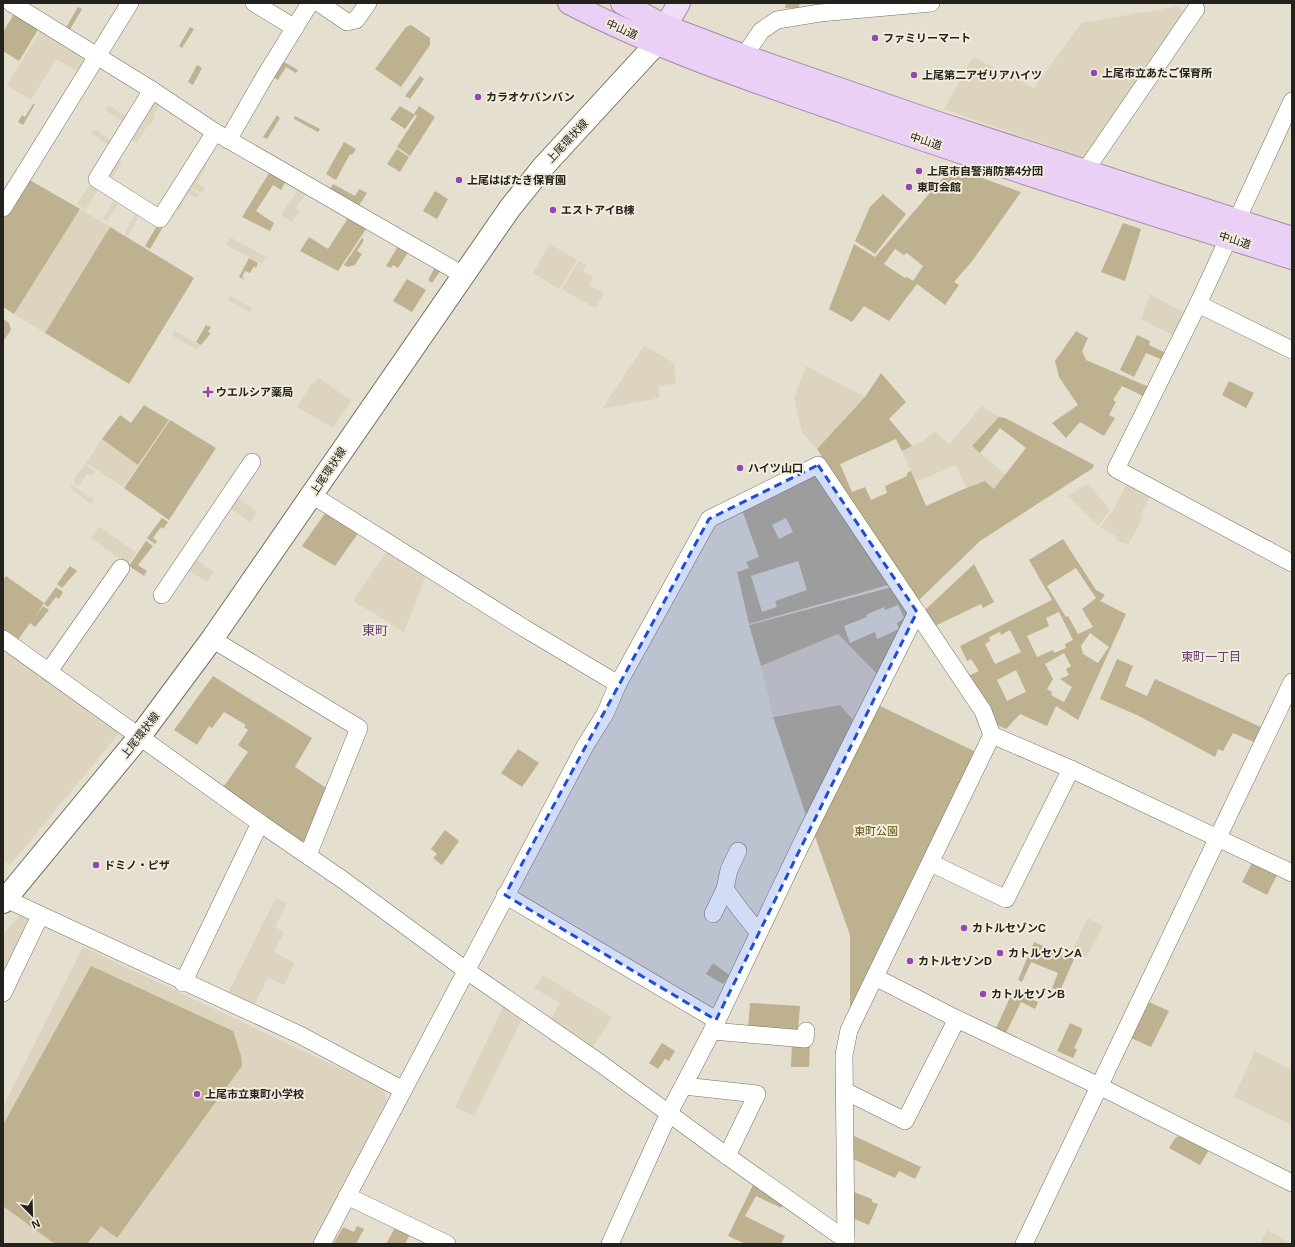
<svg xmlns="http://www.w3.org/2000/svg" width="1295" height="1247" font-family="Arial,'Noto Sans JP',sans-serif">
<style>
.built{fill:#dcd4be}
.green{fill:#bdb190;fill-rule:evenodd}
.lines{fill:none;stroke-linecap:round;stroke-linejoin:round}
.minor-casing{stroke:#777263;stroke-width:18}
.secondary-casing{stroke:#777263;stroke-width:24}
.primary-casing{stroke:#a18ca7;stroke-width:24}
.trunk-casing{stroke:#a18ca7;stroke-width:24}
.minor{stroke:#fff;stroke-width:17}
.secondary{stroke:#fff;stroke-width:22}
.primary{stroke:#efdcf7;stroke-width:22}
.trunk{stroke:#ead0f4;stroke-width:22}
.marked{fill:#1d4ed8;fill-opacity:0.2;stroke:#1d4ed8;stroke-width:3;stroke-dasharray:8 5;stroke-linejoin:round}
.poi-dot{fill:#9845b4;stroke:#f2ecdc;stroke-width:1.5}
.labels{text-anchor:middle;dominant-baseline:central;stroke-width:4;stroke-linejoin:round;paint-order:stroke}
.street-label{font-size:11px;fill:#24221d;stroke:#f2ecdc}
.poi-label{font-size:11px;font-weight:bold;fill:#24221d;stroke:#f2ecdc;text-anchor:start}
.park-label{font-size:11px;fill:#655216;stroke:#f2ecdc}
.neighbourhood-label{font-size:12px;fill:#633b72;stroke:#f2ecdc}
.quarter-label{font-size:13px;fill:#633b72;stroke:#f2ecdc}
</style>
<rect width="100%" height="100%" fill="#e5dfcf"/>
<!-- built -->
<g class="built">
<polygon points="1179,6 1185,14 1084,158 944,109 973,57 1034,88 1081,23"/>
<polygon points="41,30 83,56 84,62 78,72 56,59 31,100 7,85"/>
<polygon points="150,103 155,103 159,105 153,116 155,117 149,127 139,120"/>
<polygon points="108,105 127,117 124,122 105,110"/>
<polygon points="139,121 147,126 137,143 129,139"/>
<polygon points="94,129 112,141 109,145 91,133"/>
<polygon points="116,159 122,162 111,180 108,173"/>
<polygon points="202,163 207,166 197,183 205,188 202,193 189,186"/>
<polygon points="91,183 99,188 85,210 77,204"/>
<polygon points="300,186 308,191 296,208 299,211 292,222 281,215"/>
<polygon points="188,187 199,194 197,198 189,193 179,210 175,208"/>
<polygon points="114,201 118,204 107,221 103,219"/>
<polygon points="80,209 110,227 45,333 14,314"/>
<polygon points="136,213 139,215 128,236 124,234"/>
<polygon points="230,237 266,257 262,264 226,245"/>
<polygon points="550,244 577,260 559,289 533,273"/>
<polygon points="579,261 586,265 583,271 593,277 589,285 604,293 595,308 562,289"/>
<polygon points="1150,294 1186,314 1174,336 1141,319"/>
<polygon points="231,296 251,308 249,312 229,300"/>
<polygon points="175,331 200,345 197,350 173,336"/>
<polygon points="644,346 674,363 676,383 659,386 659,398 602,409"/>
<polygon points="806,366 865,397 817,449 802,432 794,398"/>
<polygon points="318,377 351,401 333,428 297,407 312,383 314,384"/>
<polygon points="982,406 999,417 972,446 1006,475 994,489 985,481 966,488 956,465 916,482 902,451 924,440 935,431 949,444"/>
<polygon points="102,439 138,465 123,487 86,463"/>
<polygon points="85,464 95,471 91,476 87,473 78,487 73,481"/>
<polygon points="1127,483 1151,495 1140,516 1143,517 1128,545 1115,540 1117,537 1100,527 1113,511"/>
<polygon points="1088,484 1110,510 1098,526 1068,496"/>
<polygon points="72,485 94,500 91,504 70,488"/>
<polygon points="237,498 257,512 250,522 230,508"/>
<polygon points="99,527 136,552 128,565 91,538"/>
<polygon points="389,548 427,572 404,632 353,601"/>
<polygon points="195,559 214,572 207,582 188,570"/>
<polygon points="838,634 879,676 854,721 840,705 773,717 761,666"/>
<polygon points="3,646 121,731 10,865 6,862 3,863"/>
<polygon points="276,898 287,903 275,927 284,932 274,952 295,963 284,985 268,977 253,1008 227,995"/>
<polygon points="22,913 33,920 3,976 3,934"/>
<polygon points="1088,918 1103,926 1086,958 1072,951"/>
<polygon points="83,947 384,1089 387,1100 313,1244 3,1244 3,1107"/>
<polygon points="543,975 612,1017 590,1051 549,1022 560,1003 534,988"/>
<polygon points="505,1003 523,1017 474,1116 455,1107"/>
<polygon points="1255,1051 1292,1070 1292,1125 1234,1097"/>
<polygon points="1267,1230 1292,1244 1260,1244"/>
</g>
<!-- green -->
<g class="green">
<polygon points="786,3 800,3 798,9 785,8"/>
<polygon points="78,7 82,9 68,33 64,31"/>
<polygon points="14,14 39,28 19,61 3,51 3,32"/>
<polygon points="411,25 430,38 430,45 401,87 375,69 406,27"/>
<polygon points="190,27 194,29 182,48 179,46"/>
<polygon points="282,61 298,70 296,73 286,67 278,80 273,77"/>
<polygon points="197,65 202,68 193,85 188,82"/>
<polygon points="420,76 424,79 410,99 405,96"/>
<polygon points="33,104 35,104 23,125 18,122 22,115 25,117"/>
<polygon points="400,106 415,115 405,129 390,119"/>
<polygon points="419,106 435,117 410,156 397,147 417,116 414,114"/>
<polygon points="277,115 280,118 267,139 263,137"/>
<polygon points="295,116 320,129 318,132 294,119"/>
<polygon points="344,142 356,149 352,155 350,154 336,180 326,174"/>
<polygon points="397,149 409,157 400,172 387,164"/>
<path d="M952,167L1021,192L973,260L954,282L959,285L945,305L917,284L889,321L864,306L852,322L829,309L854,244L875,257ZM895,249L904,255L907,253L923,266L913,281L907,277L905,278L884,264Z"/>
<polygon points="274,172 287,179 281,190 273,185 256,211 274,223 270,231 242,217 269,173"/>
<polygon points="28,179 80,209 14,314 3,307 3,219"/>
<polygon points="333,184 355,196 359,189 367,193 358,207 329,191"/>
<polygon points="435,191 448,199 437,219 423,211"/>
<polygon points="883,194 906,214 875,254 855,241 870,207"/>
<polygon points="350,215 368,226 338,271 300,251 309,237 328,249"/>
<polygon points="1123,223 1141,229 1125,281 1101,272"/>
<polygon points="158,224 163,227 150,249 145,246"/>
<polygon points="110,227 194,278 129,384 45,333"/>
<polygon points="362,238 364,240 357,251 362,254 355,265 348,267 344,265"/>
<polygon points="400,243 440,266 441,270 432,283 428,280 435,267 409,251 398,268 393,265 391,268 386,266"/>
<polygon points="249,258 258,263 256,268 254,266 250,273 245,271 242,277 246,280 239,277"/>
<polygon points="407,279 426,290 412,312 393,301"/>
<polygon points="3,319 9,323 11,330 4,340"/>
<polygon points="206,325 211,327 208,332 211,333 201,345 196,342"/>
<polygon points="1076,331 1088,338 1082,351 1086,360 1149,387 1145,397 1122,386 1113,400 1116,402 1109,415 1115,418 1104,436 1080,422 1066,438 1052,423 1078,405 1059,377 1055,361"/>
<polygon points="1137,335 1150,341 1149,345 1166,353 1163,360 1146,353 1134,377 1120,370"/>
<polygon points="881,373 906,402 889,419 912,446 902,451 896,439 840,464 852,492 865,487 871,500 887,493 885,486 907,476 907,473 911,471 926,506 966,488 985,481 994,489 1026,448 1000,428 980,453 972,446 999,417 1005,418 1094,465 1093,468 980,541 919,600 913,598 817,449 865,397"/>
<polygon points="1229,381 1254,393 1246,408 1222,395"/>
<polygon points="144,405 169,420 138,465 102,439 120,415 131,423"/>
<polygon points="170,420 216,448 169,520 124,488"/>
<path d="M813,474L821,476L892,584L749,624L737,572L749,568L746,562L759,557L742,510ZM786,518L793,532L779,539L772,525ZM798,561L807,590L775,601L777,607L762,612L751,576Z"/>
<polygon points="326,512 359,532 335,566 302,546"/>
<polygon points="162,518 168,522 163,529 161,527 153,538 157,541 155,544 147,538"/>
<path d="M1063,539L1096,590L1105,595L1100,601L1126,614L1078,720L1056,706L1047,726L1020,714L1006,729L995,724L966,677L979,671L971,659L967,661L960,646L1052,600L1029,560ZM1076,568L1096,598L1082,609L1093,627L1078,634L1068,616L1066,617L1047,586ZM1059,612L1073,640L1065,644L1066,648L1054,653L1053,650L1037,657L1027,636L1049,626L1046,618ZM1010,630L1021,652L995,664L985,644L990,641L989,637L1000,632L1001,635ZM1090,633L1109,647L1098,663L1083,654L1081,646ZM1064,653L1071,666L1066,669L1069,675L1060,679L1072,687L1064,702L1051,695L1052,692L1047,689L1053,679L1045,664ZM1016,670L1026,692L1007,701L997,680Z"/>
<polygon points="146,541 153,546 138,565 147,571 144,576 129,566"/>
<polygon points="974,564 994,602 983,608 981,604 933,627 925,610"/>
<polygon points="70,566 77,571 62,588 57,584"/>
<polygon points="6,576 44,603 34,618 43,606 49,610 35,627 30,623 15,644 3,636 3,580"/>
<polygon points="56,587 63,592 59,599 56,597 48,607 44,604"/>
<path d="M892,587L909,611L879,676L838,634L761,666L749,625ZM898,605L904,618L897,623L899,629L877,639L875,632L850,643L844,626L867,617L866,615L884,607L885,610Z"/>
<polygon points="1117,659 1133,666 1125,686 1147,696 1155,679 1263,728 1256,743 1233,733 1223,751 1218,749 1215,757 1139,716 1100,699"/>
<polygon points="213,676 312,738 295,767 326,788 305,841 297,843 222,789 248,752 238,745 248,730 244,727 246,725 224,712 212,728 209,726 197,745 174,730"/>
<polygon points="876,704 976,752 850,1019 850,935 813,831"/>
<polygon points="840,705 854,721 808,821 773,717"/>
<polygon points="518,749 539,763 522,787 501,773"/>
<polygon points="445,830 459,841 442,865 433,858 437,854 431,849"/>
<polygon points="1253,861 1278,873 1267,895 1242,882"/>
<polygon points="1034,942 1074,959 1060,991 1052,988 1058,973 1031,962 1022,982 1018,980"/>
<polygon points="713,963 729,975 723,984 706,974"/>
<polygon points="91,966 233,1031 241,1056 242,1066 117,1238 101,1226 87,1244 55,1244 3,1206 3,1125"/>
<polygon points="1013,991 1038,1002 1035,1009 1021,1002 1006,1033 996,1028"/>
<polygon points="1149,1002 1169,1011 1151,1047 1131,1038"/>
<polygon points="750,1003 800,1006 798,1031 748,1028"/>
<polygon points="1070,1023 1083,1029 1074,1048 1077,1050 1073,1058 1057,1051"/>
<polygon points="662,1043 675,1051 669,1061 665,1059 658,1069 649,1063"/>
<polygon points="792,1043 810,1044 809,1067 791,1067"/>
<polygon points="852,1135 921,1167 915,1179 899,1171 895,1178 851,1158"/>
<polygon points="1185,1136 1209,1150 1200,1165 1169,1148 1176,1137"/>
<polygon points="754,1183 784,1202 781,1208 756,1196 745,1216 785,1236 781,1244 746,1244 728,1236"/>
<polygon points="854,1192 872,1199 872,1202 878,1204 869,1225 852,1218"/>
<polygon points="357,1226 364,1229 356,1244 334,1243 343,1227 354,1232"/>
<polygon points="396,1226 410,1234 405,1244 386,1244"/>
</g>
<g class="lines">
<defs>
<g id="minor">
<polyline points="11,3 152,90 215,132 463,275"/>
<polyline points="254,3 295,28"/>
<polyline points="319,3 347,22 356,20 368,3"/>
<polyline points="744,56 761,31 777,20 820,13 931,3"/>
<polyline points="152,90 97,179 160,219 215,132"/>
<polyline points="1292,101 1198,304 1116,469 1292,563"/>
<polyline points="228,140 265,76 310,3"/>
<polyline points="1085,171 1196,9"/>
<polyline points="3,208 130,3"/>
<polyline points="1198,304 1292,350"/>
<polyline points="312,495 524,628 618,684"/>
<polyline points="162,595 252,462"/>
<polyline points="3,639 260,823"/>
<polyline points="212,639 359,728 308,855"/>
<polyline points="49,671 121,568"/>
<polyline points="738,851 729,870 725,889 742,912 758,932"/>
<polyline points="931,863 1006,899 1071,769"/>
<polyline points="505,895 716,1020"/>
<polyline points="6,899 300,1035 403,1090"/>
<polyline points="713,914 725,889"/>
<polyline points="875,977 957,1019 1099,1086 1292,1183"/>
<polyline points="183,983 260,823 343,880 467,971 600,1063 727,1156 846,1240"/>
<polyline points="3,993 40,916"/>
<polyline points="712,1031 805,1039 806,1031"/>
<polyline points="684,1086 757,1094 727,1156"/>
<polyline points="845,1091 905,1121 957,1019"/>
<polyline points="347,1196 447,1244"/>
<polyline points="322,1244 585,746 605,714 618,684 709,519 818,465 983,711 992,735 1071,769 1292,873"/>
<polyline points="610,1244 669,1113 712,1031 808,830 917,612"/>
<polyline points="846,1244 844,1055 849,1030 992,735"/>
<polyline points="1024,1244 1292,682"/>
</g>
<polyline id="secondary" points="3,902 140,736 212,639 510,208 543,167 656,44"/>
<polyline id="primary" points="656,43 679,3"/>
<g id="trunk">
<path d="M569,3C658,49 753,81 848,114C995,165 1144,212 1292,258"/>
<polyline points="622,3 665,26 744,56 932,121 1292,238"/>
</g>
</defs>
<!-- minor casing -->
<use href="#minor" class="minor-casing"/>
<!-- secondary casing -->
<use href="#secondary" class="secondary-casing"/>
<!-- primary casing -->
<use href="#primary" class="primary-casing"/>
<!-- trunk casing -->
<use href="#trunk" class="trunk-casing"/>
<!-- minor -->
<use href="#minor" class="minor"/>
<!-- secondary -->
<use href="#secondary" class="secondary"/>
<!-- primary -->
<use href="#primary" class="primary"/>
<!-- trunk -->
<use href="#trunk" class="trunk"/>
</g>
<!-- marked area -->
<path class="marked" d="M818,465L917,612L716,1020L505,895L709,519Z"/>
<!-- markers -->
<g class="poi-dot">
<circle cx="875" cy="38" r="4"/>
<circle cx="1094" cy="73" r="4"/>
<circle cx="914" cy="75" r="4"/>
<circle cx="478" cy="97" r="4"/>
<circle cx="919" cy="171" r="4"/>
<circle cx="459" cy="180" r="4"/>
<circle cx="909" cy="187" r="4"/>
<circle cx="553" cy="210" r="4"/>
<path d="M206 386h4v4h4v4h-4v4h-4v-4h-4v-4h4z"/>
<circle cx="740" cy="468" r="4"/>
<circle cx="96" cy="865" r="4"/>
<circle cx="964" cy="928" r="4"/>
<circle cx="1000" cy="953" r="4"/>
<circle cx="910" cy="961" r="4"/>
<circle cx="983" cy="994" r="4"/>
<circle cx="197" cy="1094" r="4"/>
</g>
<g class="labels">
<!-- street labels -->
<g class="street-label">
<text transform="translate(622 29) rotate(24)">中山道</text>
<text transform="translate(567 141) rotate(-47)">上尾環状線</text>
<text transform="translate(926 141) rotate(18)">中山道</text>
<text transform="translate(1235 240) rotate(18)">中山道</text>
<text transform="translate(328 471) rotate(-56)">上尾環状線</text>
<text transform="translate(140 735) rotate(-52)">上尾環状線</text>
</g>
<!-- poi labels -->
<g class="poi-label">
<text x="883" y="38">ファミリーマート</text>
<text x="1102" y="73">上尾市立あたご保育所</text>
<text x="922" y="75">上尾第二アゼリアハイツ</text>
<text x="486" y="97">カラオケバンバン</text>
<text x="927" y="171">上尾市自警消防第4分団</text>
<text x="467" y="180">上尾はばたき保育園</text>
<text x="917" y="187">東町会館</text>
<text x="561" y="210">エストアイB棟</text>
<text x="216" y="392">ウエルシア薬局</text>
<text x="748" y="468">ハイツ山口</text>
<text x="104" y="865">ドミノ・ピザ</text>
<text x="972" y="928">カトルセゾンC</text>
<text x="1008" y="953">カトルセゾンA</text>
<text x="918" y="961">カトルセゾンD</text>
<text x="991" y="994">カトルセゾンB</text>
<text x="205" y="1094">上尾市立東町小学校</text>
</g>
<!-- park labels -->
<g class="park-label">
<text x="876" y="831">東町公園</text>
</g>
<!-- neighbourhood labels -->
<g class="neighbourhood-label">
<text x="1211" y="657">東町一丁目</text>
</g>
<!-- quarter labels -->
<g class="quarter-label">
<text x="375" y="630">東町</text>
</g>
</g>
<!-- border -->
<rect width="1295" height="1247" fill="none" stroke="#24221d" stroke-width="8"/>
<!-- north arrow -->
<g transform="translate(32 1215) rotate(157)" stroke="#f2ecdc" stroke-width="3" paint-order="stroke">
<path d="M0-3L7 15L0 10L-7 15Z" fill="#24221d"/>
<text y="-6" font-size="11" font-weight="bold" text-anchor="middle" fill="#24221d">N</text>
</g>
</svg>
